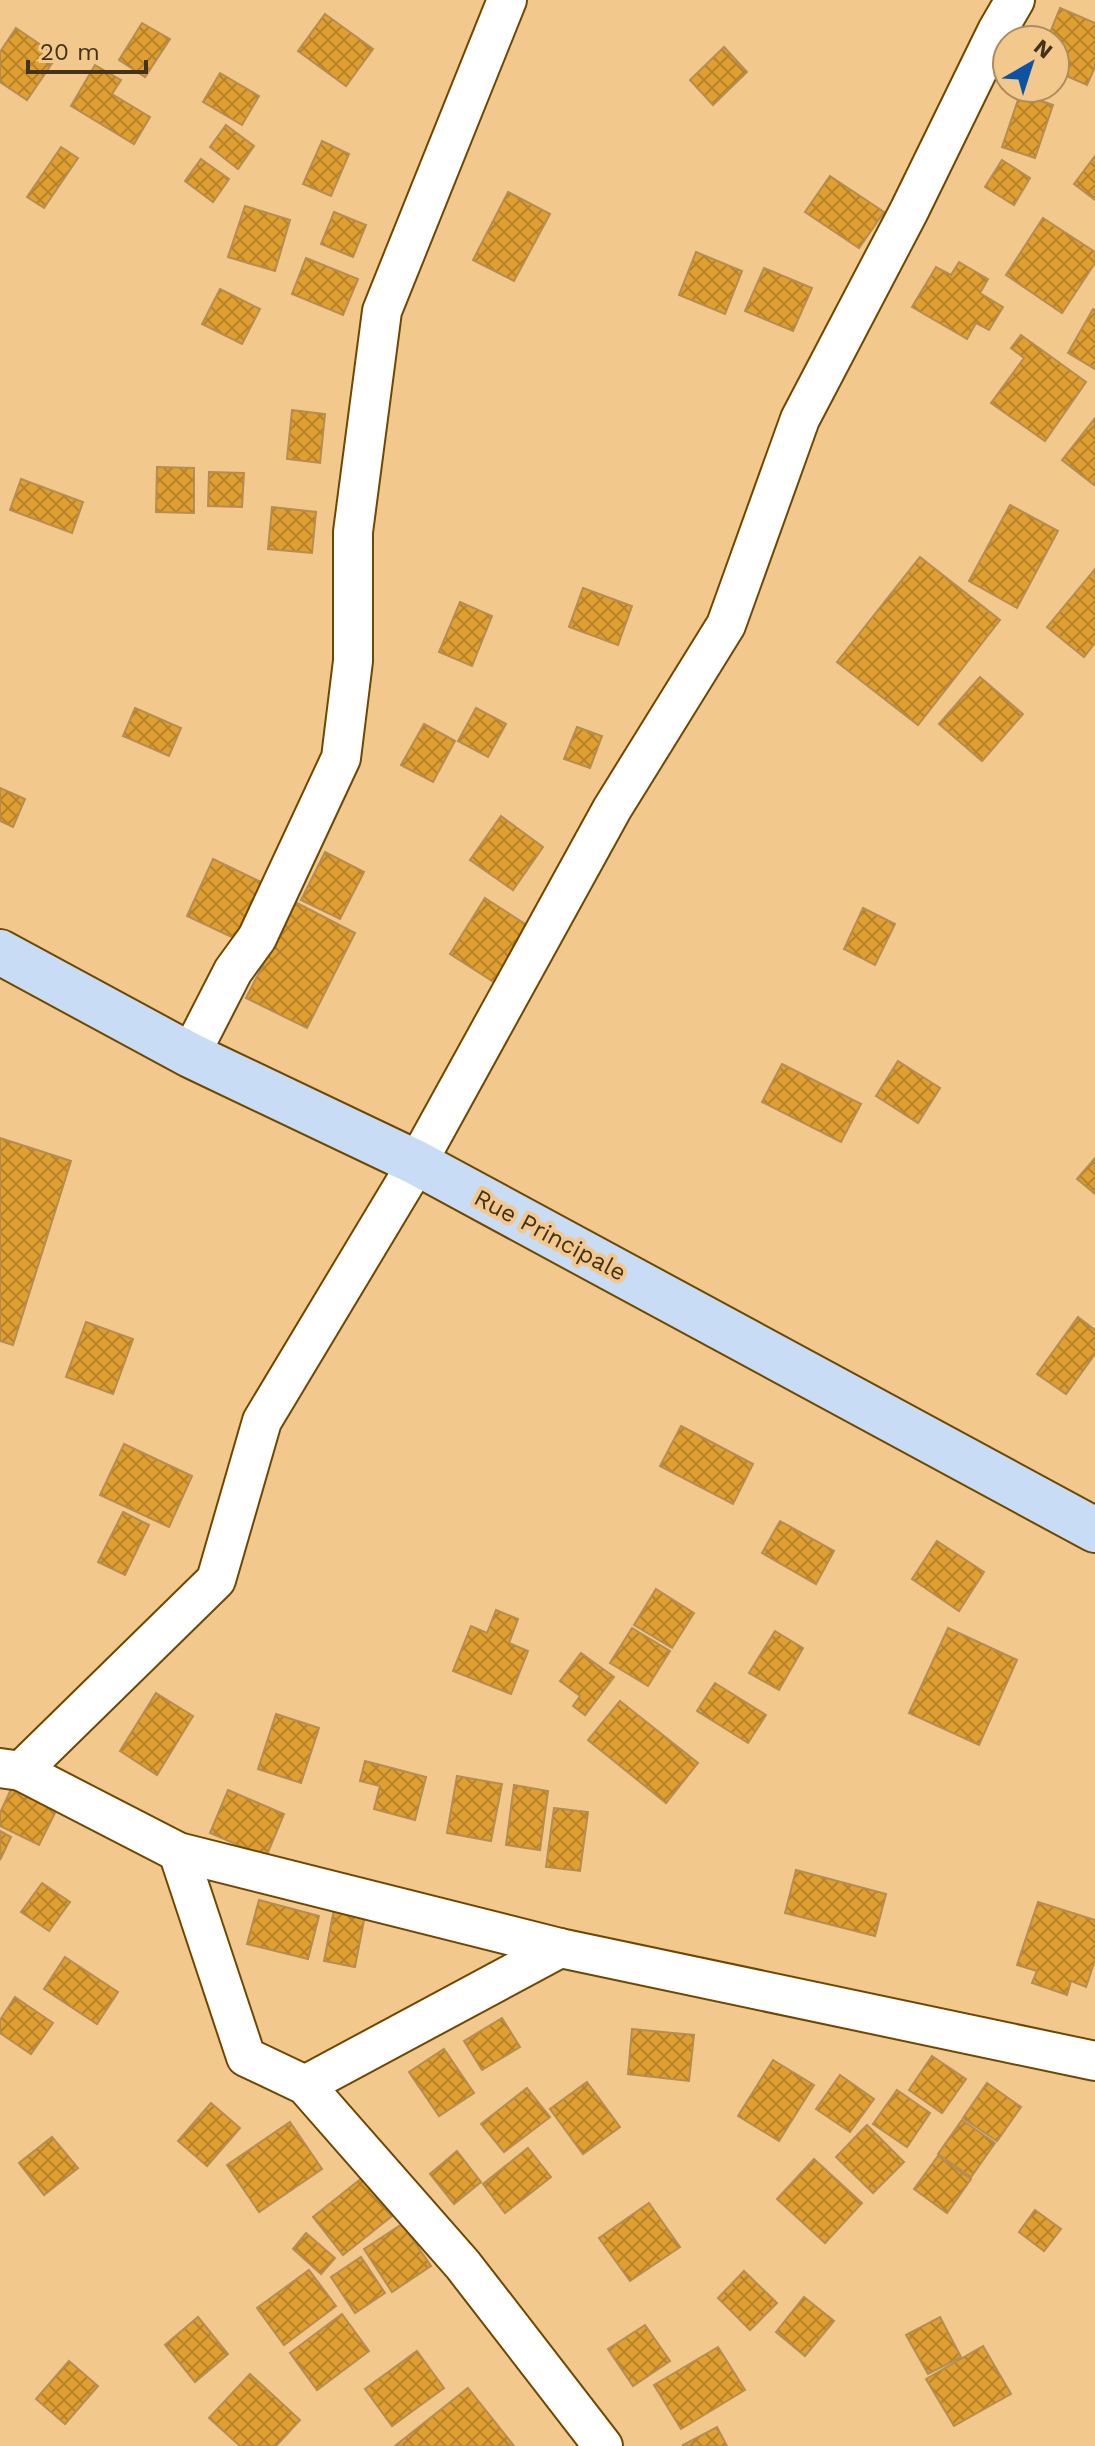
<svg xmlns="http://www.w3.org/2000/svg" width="1095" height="2446" font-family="'Work Sans',sans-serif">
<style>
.building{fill:url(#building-cross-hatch);stroke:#b58c51;stroke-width:2}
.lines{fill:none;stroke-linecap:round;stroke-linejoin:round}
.street-casing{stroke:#6d4800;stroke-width:42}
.secondary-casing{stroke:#6d4800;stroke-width:48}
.street{stroke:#fff;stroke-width:38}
.secondary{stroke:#c8dcf5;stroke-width:44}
.labels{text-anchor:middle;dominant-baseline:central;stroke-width:8;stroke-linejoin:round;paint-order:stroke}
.street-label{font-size:24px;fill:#44331a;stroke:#f3c88c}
</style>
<defs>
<pattern id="building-cross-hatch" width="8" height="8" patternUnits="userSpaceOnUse" patternTransform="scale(2)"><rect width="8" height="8" fill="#e09f31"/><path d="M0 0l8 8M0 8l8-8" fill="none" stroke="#b78229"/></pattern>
</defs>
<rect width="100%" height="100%" fill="#f3c88c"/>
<!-- building -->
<g class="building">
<polygon points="1060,8 1095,23 1095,67 1087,85 1055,71 1055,40 1047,40"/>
<polygon points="325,14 373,49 346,86 298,51"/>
<polygon points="142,23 170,39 145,77 119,60"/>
<polygon points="16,28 57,56 27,100 0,82 0,52"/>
<polygon points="724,47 747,72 713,105 690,80"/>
<polygon points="95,65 121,80 112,94 150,117 134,144 71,106"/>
<polygon points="220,73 259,96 242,125 203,102"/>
<polygon points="1020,94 1053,105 1035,158 1002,147"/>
<polygon points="226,125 254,146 238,169 210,147"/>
<polygon points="322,141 349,154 331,196 303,184"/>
<polygon points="61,147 78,158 44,208 27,197"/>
<polygon points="1095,156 1095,200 1074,184"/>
<polygon points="201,159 229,179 213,202 185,181"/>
<polygon points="1002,160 1030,178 1014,205 985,187"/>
<polygon points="830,176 884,212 859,248 805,212"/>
<polygon points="508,192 550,214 514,281 473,260"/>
<polygon points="245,206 290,220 275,271 228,257"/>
<polygon points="334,212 366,225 353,257 321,244"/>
<polygon points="1043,218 1095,252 1095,263 1062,313 1006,275"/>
<polygon points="696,252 742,271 725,314 679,295"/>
<polygon points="306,258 358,279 343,315 292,294"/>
<polygon points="959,262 988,279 980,293 1003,307 989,330 976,323 967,339 912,307 936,267 951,275"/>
<polygon points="764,268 812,288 793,331 745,311"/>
<polygon points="220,289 260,309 242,344 202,324"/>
<polygon points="1093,309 1095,310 1095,369 1068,353"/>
<polygon points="1021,335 1086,382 1045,441 991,403 1024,358 1011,348"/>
<polygon points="292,410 325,414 320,463 287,459"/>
<polygon points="1095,418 1095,483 1094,485 1062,460"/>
<polygon points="157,467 194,468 194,513 156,512"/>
<polygon points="209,472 244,473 242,507 208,506"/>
<polygon points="21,479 83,502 72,533 10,510"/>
<polygon points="1010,505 1058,531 1017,608 969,581"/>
<polygon points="272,507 316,512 312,553 268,549"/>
<polygon points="920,557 1000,620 918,725 837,662"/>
<polygon points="1095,569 1095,643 1084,657 1047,627"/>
<polygon points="583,588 632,606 618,645 569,627"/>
<polygon points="460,602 492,616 472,666 439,652"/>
<polygon points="980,677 1023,714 982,761 939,724"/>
<polygon points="135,708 181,728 169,756 123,736"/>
<polygon points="476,708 506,724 488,757 458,741"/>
<polygon points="424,724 455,741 433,782 401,765"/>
<polygon points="577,727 602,736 590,768 564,759"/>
<polygon points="0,788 25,799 13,827 0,821"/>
<polygon points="501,816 543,847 513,890 470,860"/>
<polygon points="325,852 364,872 340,919 301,900"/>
<polygon points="213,859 265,884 238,940 187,916"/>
<polygon points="485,898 536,931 500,986 450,954"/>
<polygon points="295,902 355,933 307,1028 246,998"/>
<polygon points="863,908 895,924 875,965 844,949"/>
<polygon points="898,1061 940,1088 918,1123 876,1096"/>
<polygon points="782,1064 861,1104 841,1142 762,1102"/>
<polygon points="0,1138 71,1161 13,1345 0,1341"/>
<polygon points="1095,1158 1095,1194 1077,1179"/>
<polygon points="1078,1317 1095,1330 1095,1354 1066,1394 1037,1374"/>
<polygon points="86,1322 133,1339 113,1394 66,1377"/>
<polygon points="681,1426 753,1464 733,1504 660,1466"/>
<polygon points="124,1444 192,1476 169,1527 100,1495"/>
<polygon points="123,1512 149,1525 125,1575 98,1562"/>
<polygon points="780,1521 834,1551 816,1584 762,1553"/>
<polygon points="937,1541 984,1572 959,1611 912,1579"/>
<polygon points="656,1589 694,1613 672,1648 634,1625"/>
<polygon points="496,1610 518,1619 509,1643 528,1651 511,1694 453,1671 471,1626 487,1633"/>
<polygon points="632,1628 670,1651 648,1686 610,1663"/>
<polygon points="948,1628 1017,1660 979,1745 909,1713"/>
<polygon points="775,1631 803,1648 779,1690 749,1673"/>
<polygon points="581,1653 614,1677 585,1715 573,1706 580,1696 560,1681"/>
<polygon points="715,1683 766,1715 748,1743 697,1711"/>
<polygon points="156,1693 193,1716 157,1775 120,1751"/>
<polygon points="620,1701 698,1763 666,1803 588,1740"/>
<polygon points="276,1714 319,1728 301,1783 258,1769"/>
<polygon points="365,1761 426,1777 415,1820 374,1809 380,1786 360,1781"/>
<polygon points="457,1776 502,1784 491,1841 447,1833"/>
<polygon points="514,1785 548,1791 540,1850 506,1845"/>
<polygon points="12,1787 57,1809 39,1845 0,1826 0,1813"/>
<polygon points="228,1790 284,1814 266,1857 210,1833"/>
<polygon points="554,1808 588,1812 580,1871 546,1867"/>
<polygon points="0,1831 11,1837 0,1860"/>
<polygon points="796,1870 886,1894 875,1936 785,1913"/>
<polygon points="42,1883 70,1902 49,1931 21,1912"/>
<polygon points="259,1900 319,1916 308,1959 247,1944"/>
<polygon points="1038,1902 1095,1920 1095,1960 1086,1987 1071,1981 1067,1995 1032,1983 1037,1971 1017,1965"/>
<polygon points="334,1909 365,1915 355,1967 324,1961"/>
<polygon points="65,1957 118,1992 97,2024 44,1989"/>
<polygon points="15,1997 53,2023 31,2054 0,2033 0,2020"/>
<polygon points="502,2018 520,2047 482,2070 464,2041"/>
<polygon points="632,2029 694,2035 689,2081 628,2074"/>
<polygon points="444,2049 474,2093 439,2116 409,2072"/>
<polygon points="932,2056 966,2079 942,2113 909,2090"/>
<polygon points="773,2060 814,2085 779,2141 738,2116"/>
<polygon points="840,2075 874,2099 850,2132 816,2109"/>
<polygon points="587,2082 620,2127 583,2154 550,2109"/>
<polygon points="987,2083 1021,2107 997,2141 963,2118"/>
<polygon points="527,2088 550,2117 504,2152 481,2124"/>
<polygon points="897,2090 930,2113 907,2147 873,2124"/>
<polygon points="211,2103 240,2128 207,2166 178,2141"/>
<polygon points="962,2120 995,2143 971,2177 938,2154"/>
<polygon points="290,2122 322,2169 259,2212 227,2165"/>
<polygon points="867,2125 904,2162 873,2193 836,2157"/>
<polygon points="52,2137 78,2168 44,2195 19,2163"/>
<polygon points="528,2148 551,2177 505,2213 483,2184"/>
<polygon points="457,2151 481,2182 454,2204 430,2174"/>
<polygon points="938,2156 971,2179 947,2213 914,2189"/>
<polygon points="814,2159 862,2203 825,2243 777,2199"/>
<polygon points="362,2178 392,2216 343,2255 313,2217"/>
<polygon points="649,2203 680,2247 630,2281 599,2238"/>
<polygon points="1035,2210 1061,2229 1044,2251 1019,2232"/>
<polygon points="402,2224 431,2266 392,2292 364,2249"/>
<polygon points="306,2233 335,2258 321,2274 293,2249"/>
<polygon points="361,2257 385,2293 355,2313 331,2277"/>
<polygon points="309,2270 336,2306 284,2345 257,2308"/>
<polygon points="744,2271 777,2303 750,2330 718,2298"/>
<polygon points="804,2297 834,2321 805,2356 776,2332"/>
<polygon points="342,2314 369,2351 317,2390 290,2353"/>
<polygon points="198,2317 228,2354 195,2382 165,2345"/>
<polygon points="940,2317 961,2357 928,2374 906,2335"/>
<polygon points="645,2325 670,2361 633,2386 608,2349"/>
<polygon points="983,2346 1011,2394 954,2426 926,2379"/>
<polygon points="718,2347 745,2390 681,2429 654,2385"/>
<polygon points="417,2351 444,2388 392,2426 365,2389"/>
<polygon points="69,2361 98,2386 65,2424 36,2399"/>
<polygon points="250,2374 300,2420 276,2446 240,2446 209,2418"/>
<polygon points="468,2388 514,2446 395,2446"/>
<polygon points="717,2427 727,2446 684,2446 683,2445"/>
</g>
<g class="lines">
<defs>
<g id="street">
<polyline points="190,1055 233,971 257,938 341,758 353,661 353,532 382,311 507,0"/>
<polyline points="0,1768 21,1771 216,1580 262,1421 417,1163 612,809 726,625 800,419 909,211 997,31 1015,0"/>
<polyline points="21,1771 178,1852 560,1948 1095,2061"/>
<polyline points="178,1852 246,2057 305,2085 463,2265 603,2446"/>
<polyline points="305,2085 560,1948"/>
</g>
<polyline id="secondary" points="0,952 190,1055 417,1163 1095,1530"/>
</defs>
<!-- street casing -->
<use href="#street" class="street-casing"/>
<!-- secondary casing -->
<use href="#secondary" class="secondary-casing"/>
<!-- street -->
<use href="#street" class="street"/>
<!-- secondary -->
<use href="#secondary" class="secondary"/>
</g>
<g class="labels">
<!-- street labels -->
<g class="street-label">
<text transform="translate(550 1235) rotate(28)">Rue Principale</text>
</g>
</g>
<!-- north arrow -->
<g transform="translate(1031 64) rotate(39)"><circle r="38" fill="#f3c88c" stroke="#ad8c5e" stroke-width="2"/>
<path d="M0-6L14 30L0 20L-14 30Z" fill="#0c54a3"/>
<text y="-12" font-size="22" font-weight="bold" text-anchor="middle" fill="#44331a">N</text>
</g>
<!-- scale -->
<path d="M28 60v12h118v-12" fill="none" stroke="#44331a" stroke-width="4"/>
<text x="40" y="60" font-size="24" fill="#44331a" stroke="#f3c88c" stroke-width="6" paint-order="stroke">20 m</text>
</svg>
